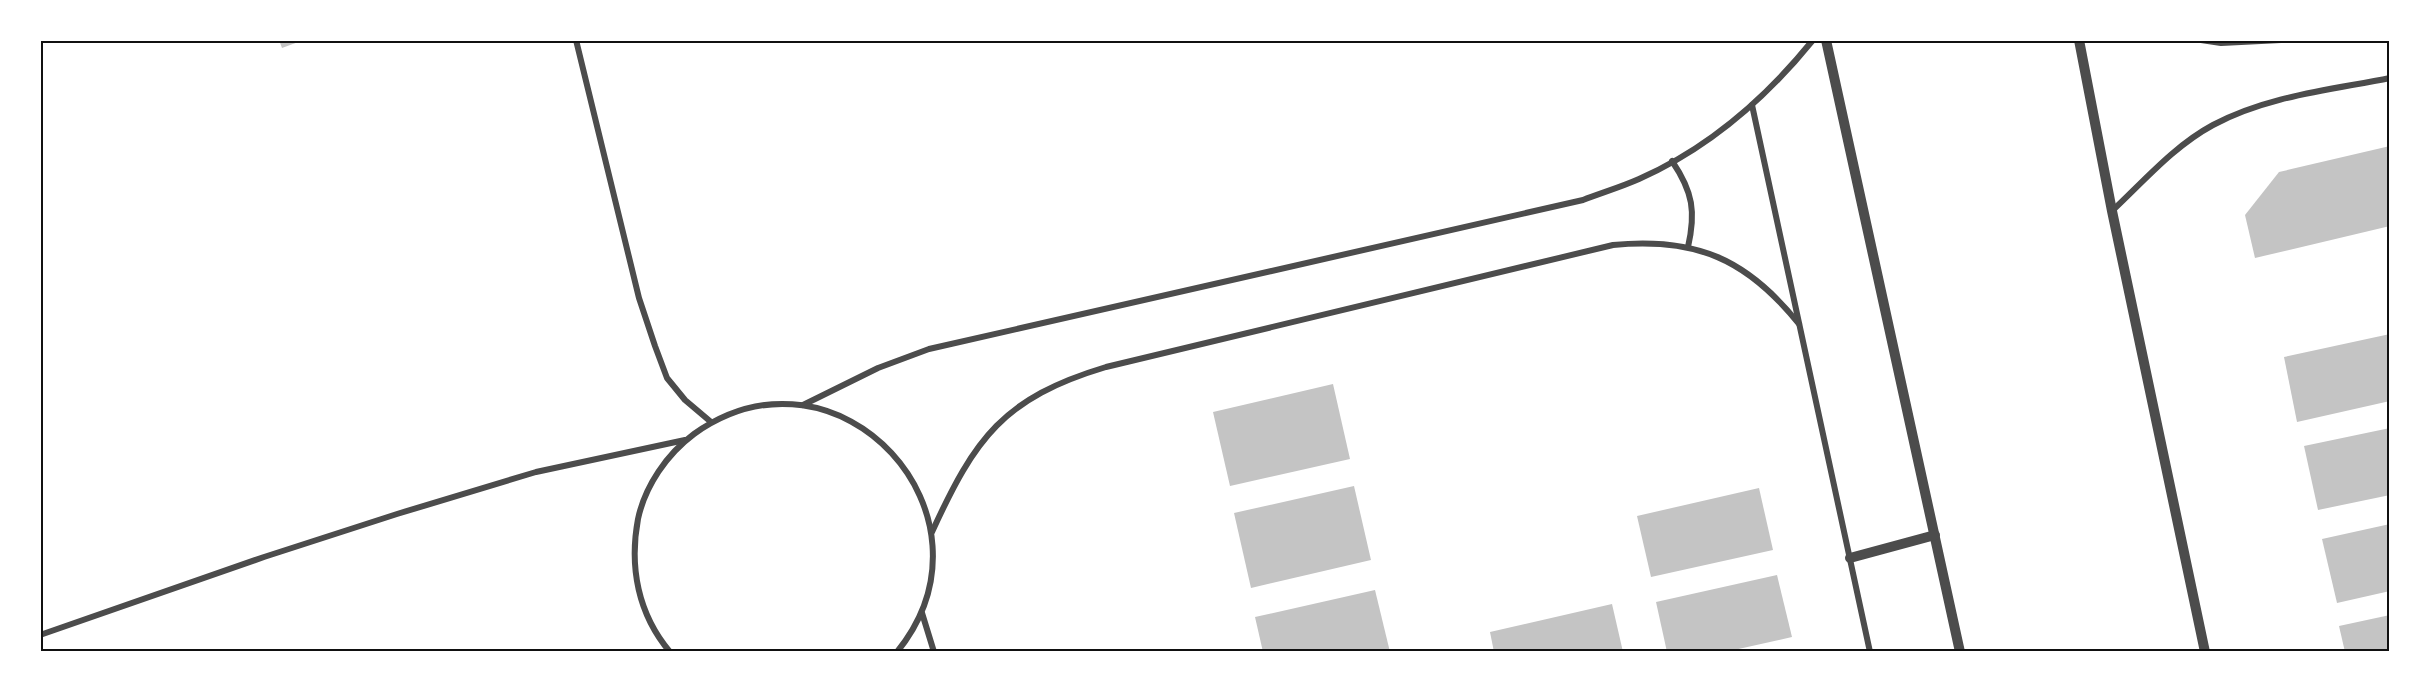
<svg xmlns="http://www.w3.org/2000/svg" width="2430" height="692" font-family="Helvetica,sans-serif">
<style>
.building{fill:#c4c4c4}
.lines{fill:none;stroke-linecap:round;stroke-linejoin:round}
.minor{stroke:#4c4c4c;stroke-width:6}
.tertiary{stroke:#4c4c4c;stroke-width:10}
.neatline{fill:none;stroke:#111;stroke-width:2}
</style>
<rect width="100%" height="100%" fill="#fff"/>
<!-- building -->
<g class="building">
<polygon points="279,40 301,40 301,41 282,48"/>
<polygon points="2390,146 2390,226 2255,258 2245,215 2279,172"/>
<polygon points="2390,334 2390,401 2297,422 2284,357"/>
<polygon points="1333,384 1350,459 1230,486 1213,412"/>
<polygon points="2390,428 2390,495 2318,510 2304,446"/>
<polygon points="1354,486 1371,560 1251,588 1234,513"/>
<polygon points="1759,488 1773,550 1651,577 1637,516"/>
<polygon points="2390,524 2390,591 2337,603 2322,539"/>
<polygon points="1777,575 1792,637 1725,652 1667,652 1656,602"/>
<polygon points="1375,590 1390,652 1263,652 1255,617"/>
<polygon points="1612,604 1623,652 1494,652 1490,632"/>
<polygon points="2390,615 2390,652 2345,652 2339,626"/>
</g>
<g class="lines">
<!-- minor -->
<g class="minor">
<polyline points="576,40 639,298 655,346 667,378 685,400 711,422"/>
<polyline points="2201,40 2221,43 2281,40"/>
<polyline points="1752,105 1870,652"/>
<path d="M1672,161C1693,192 1696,212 1688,247"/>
<path d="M2112,211C2144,181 2174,146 2213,125C2267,96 2330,90 2390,78"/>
<path d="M803,405L878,368L929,349L1583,200C1601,193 1621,187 1639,179C1707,149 1766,98 1813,40"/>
<path d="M932,532C975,438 1003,398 1106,367L1613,245C1696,237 1747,259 1799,324"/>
<polyline points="922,613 934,652"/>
<polyline points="40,635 264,557 397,514 536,472 685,440"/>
<path d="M670,652C638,614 629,567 638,519C645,486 667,454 694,434C839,331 1008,515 897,652"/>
</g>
<!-- tertiary -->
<g class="tertiary">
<polyline points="1826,40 1960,652"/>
<polyline points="2079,40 2112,211 2205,652"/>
<polyline points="1850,558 1935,535"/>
</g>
</g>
<!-- border -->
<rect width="2430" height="692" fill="none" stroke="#ffffff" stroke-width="84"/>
<rect x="42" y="42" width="2346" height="608" class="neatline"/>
</svg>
